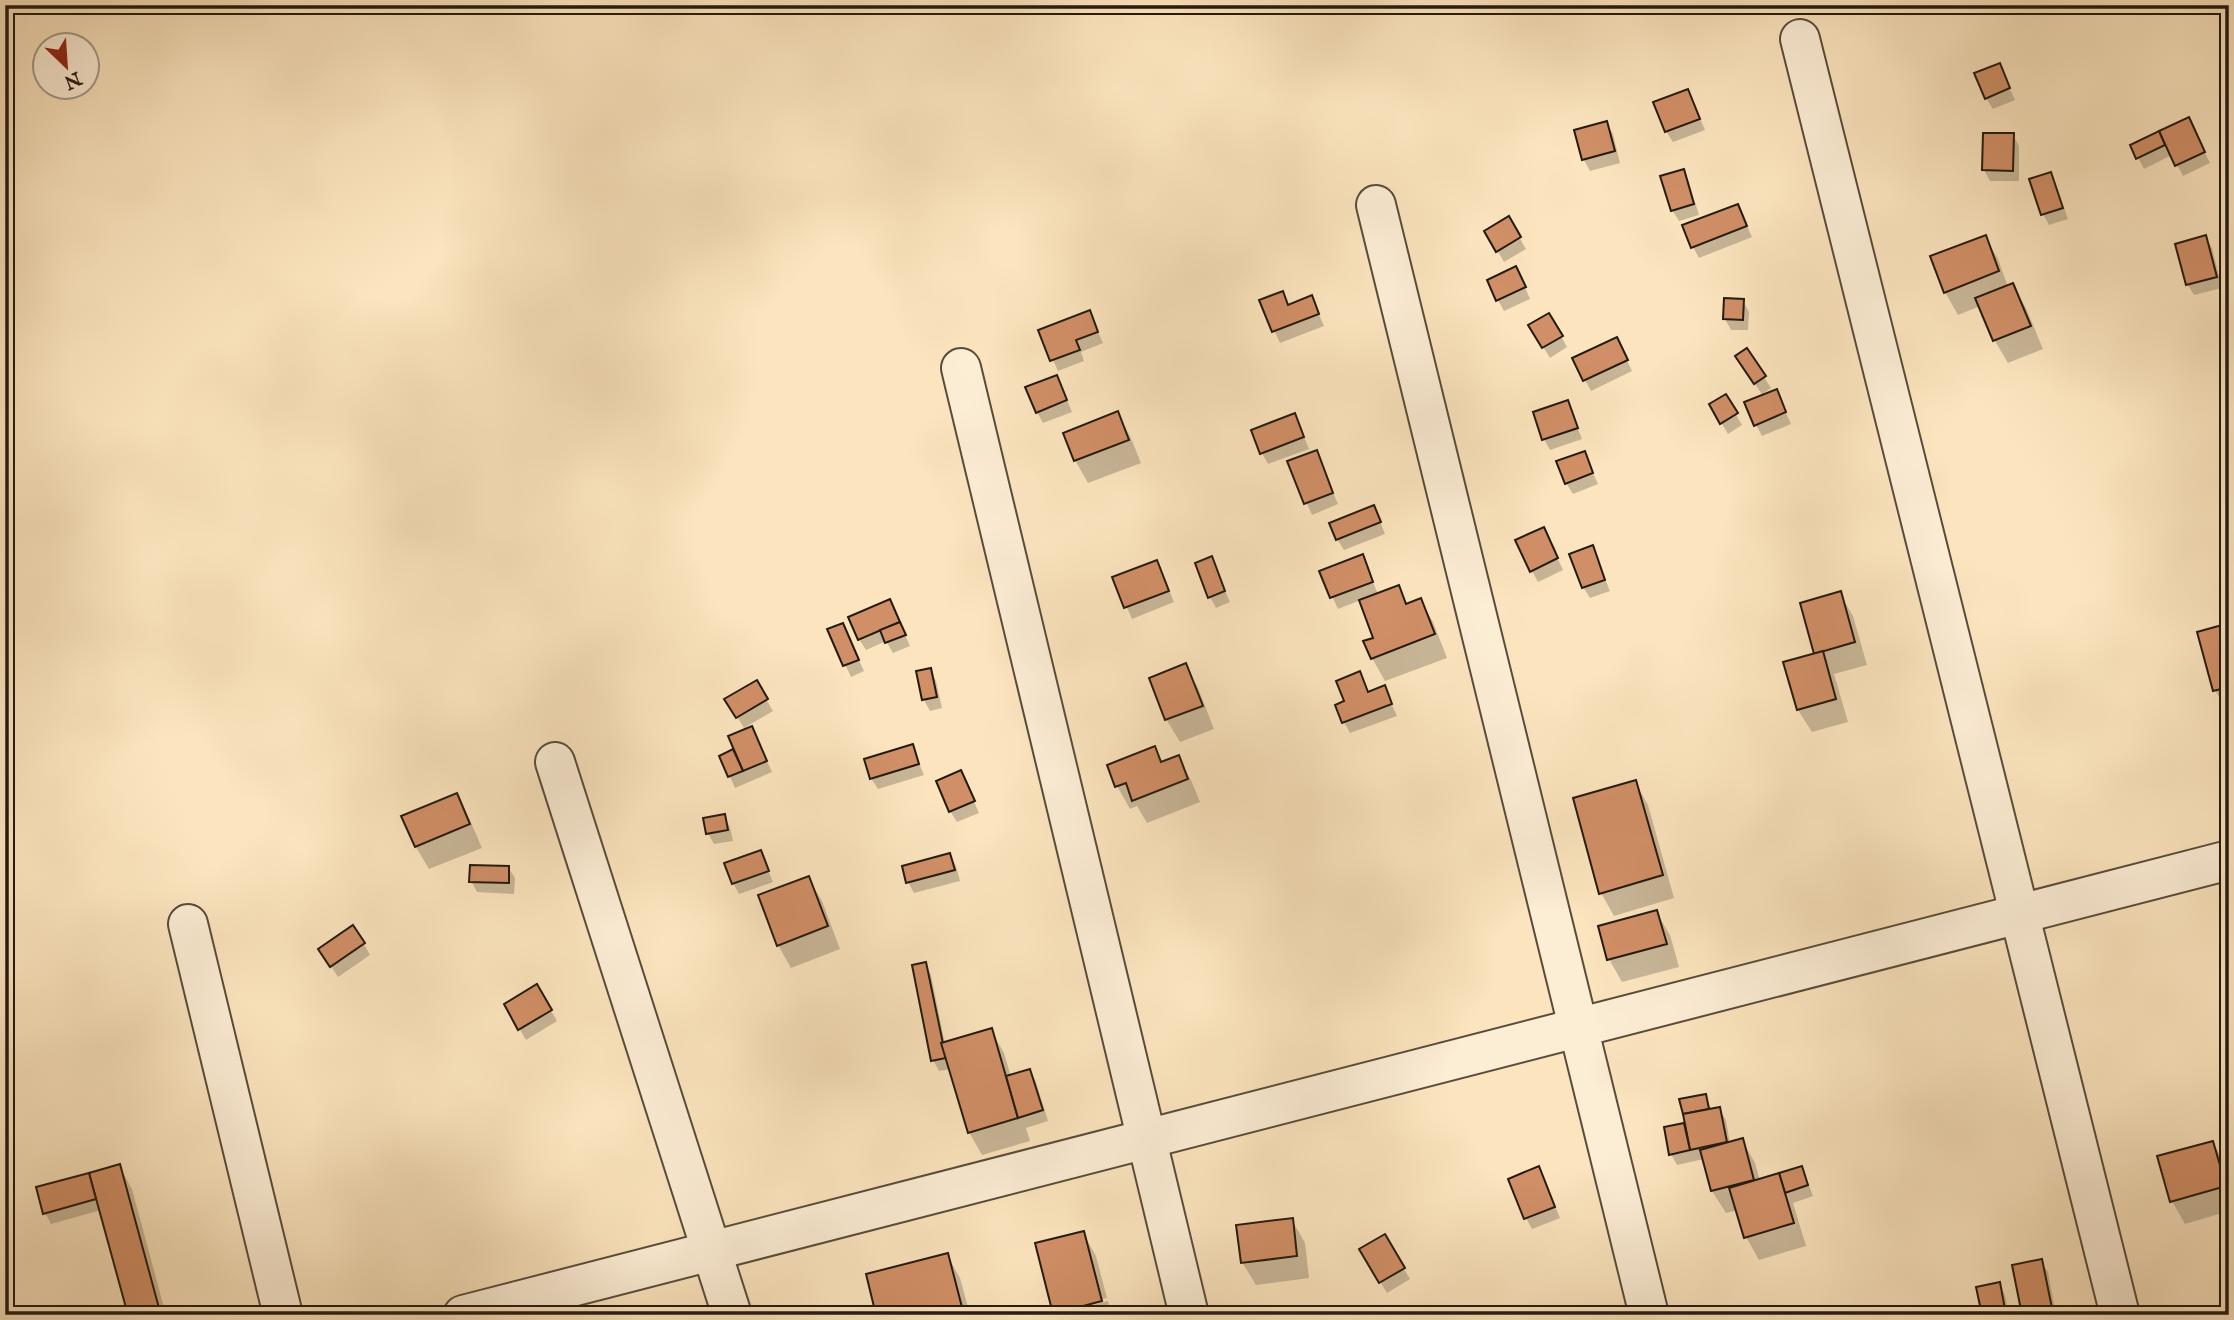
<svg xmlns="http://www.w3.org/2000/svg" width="2234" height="1320" font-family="'IM FELL English',serif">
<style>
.shadow{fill:#0003}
.building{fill:#d18f67;stroke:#231a0f;stroke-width:2}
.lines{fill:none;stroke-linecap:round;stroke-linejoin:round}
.minor-casing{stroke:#594c3b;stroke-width:42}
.minor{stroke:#fcedd5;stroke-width:38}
</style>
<rect width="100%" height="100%" fill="#fbe4be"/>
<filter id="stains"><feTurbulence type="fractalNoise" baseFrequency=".00286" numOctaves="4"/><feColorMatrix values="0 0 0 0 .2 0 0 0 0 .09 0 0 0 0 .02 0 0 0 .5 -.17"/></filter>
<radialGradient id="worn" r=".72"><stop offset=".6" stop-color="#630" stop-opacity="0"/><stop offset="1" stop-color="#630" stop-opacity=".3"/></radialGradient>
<!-- shadow -->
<g class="shadow">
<polygon points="2109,5 2133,5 2113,12"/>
<polygon points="1999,65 2015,100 1993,109 1986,98"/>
<polygon points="1688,91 1705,130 1673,142 1666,131"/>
<polygon points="2188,120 2210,163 2183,176 2172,155 2144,169 2132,146"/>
<polygon points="1606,123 1613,134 1620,163 1590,171 1584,160 1576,131"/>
<polygon points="2013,135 2019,146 2019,181 1990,181 1984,170"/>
<polygon points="1683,171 1689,182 1699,215 1679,221 1672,210"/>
<polygon points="2050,174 2056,185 2068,219 2049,225 2043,214"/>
<polygon points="1738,206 1752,237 1699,258 1693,247"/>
<polygon points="1508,218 1526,249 1504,262 1486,231"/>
<polygon points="1985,237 1998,259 2008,287 2012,285 2026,308 2043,349 2008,363 1995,341 1980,306 1958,315 1945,292"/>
<polygon points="2206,238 2212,248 2222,288 2194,295 2188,285"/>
<polygon points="1522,280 1530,299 1504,311 1498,300"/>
<polygon points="1282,293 1289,306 1312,298 1324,326 1280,343 1261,301"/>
<polygon points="1743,301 1749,312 1748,330 1731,330 1725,319"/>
<polygon points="1089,312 1103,343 1081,352 1084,361 1058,371 1040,331"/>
<polygon points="1549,315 1567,347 1550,358 1530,326"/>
<polygon points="1622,350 1632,371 1591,391 1585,380"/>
<polygon points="1743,367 1764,377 1771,388 1762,394"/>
<polygon points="1057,377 1072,412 1043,423 1037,412"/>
<polygon points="1776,391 1791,424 1762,436 1756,425"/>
<polygon points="1726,397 1742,425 1728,434 1711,405"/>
<polygon points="1567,402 1582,439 1550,450 1544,439"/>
<polygon points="1117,413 1130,436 1141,463 1088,483 1075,460"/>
<polygon points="1300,427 1309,449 1268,464 1262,453"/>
<polygon points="1316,452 1338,504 1312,515 1289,462"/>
<polygon points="1584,453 1598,484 1573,494 1566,483"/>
<polygon points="1379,519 1385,534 1344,550 1337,539"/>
<polygon points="1549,540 1563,570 1538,582 1532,571"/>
<polygon points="1592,547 1610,591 1590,598 1583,587"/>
<polygon points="1362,556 1378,594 1398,587 1408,605 1420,600 1433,622 1447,658 1385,681 1372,658 1375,639 1361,600 1338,609 1321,572"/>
<polygon points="1211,558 1230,602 1216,608 1210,597"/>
<polygon points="1157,562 1174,602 1132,619 1114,578"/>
<polygon points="1840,594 1853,616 1867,665 1834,674 1848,722 1812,732 1798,710 1786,663 1816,655"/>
<polygon points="895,612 910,646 893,653 886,641 866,650 859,639"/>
<polygon points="842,625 864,671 851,677 829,630"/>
<polygon points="2229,625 2229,713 2228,713 2215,690"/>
<polygon points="1185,665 1198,688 1214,729 1180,742 1166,719"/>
<polygon points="930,670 936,681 942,708 930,711 924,700"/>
<polygon points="1359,673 1369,693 1384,687 1397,716 1350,733 1344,722 1346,702"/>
<polygon points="756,682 773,711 744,728 727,700"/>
<polygon points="757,739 772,772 735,788 721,757"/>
<polygon points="912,746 924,775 878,789 871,778"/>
<polygon points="1154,748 1163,763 1178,758 1191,780 1200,802 1147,823 1137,806 1130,809 1117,786 1109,766"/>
<polygon points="961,772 979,813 957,822 950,811"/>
<polygon points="1635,782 1648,805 1674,898 1614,916 1601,893"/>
<polygon points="456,795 469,818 482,848 429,869 416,847 403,817"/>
<polygon points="724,816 730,827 733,841 714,844 708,833"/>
<polygon points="760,852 773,882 739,894 733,883"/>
<polygon points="950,855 956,866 960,881 914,893 908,882"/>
<polygon points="508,867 515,878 514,894 477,892 471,881"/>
<polygon points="808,878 822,901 840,949 791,968 778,945"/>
<polygon points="1656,912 1670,935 1679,967 1622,982 1609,959"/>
<polygon points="364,944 370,955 338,977 327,960"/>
<polygon points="925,964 931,975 945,1044 991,1030 1004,1053 1011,1077 1030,1071 1036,1082 1048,1121 1026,1128 1030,1141 982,1155 969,1132 951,1069 939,1071 933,1060"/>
<polygon points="537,987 557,1021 526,1040 506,1005"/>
<polygon points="1705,1096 1712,1110 1719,1109 1726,1120 1730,1144 1742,1140 1755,1163 1760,1181 1778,1175 1783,1181 1802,1168 1813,1196 1793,1203 1806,1246 1759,1260 1746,1237 1738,1210 1726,1213 1712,1191 1704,1159 1677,1165 1671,1154 1666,1128 1686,1124 1681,1100"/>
<polygon points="2213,1143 2226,1166 2229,1177 2229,1211 2185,1224 2172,1201"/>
<polygon points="119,1166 132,1189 166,1315 129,1315 101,1210 51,1224 45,1213 38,1189"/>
<polygon points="1544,1179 1560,1218 1532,1229 1526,1218"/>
<polygon points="1292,1220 1305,1243 1309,1278 1256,1285 1242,1262"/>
<polygon points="1083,1233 1096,1256 1107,1298 1059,1310 1059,1314 1108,1301 1111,1315 1056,1315 1055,1313"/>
<polygon points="1384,1236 1410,1279 1387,1293 1361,1249"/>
<polygon points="947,1255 960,1278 970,1315 878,1315"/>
<polygon points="2041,1261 2048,1272 2056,1315 2024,1315"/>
<polygon points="1999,1284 2005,1295 2009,1315 1984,1315"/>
<polygon points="5,1299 10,1315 5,1315"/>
</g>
<!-- building -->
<g class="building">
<polygon points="2000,63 2010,88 1985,99 1974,73"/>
<polygon points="1688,89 1700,119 1665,132 1653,102"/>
<polygon points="2189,117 2205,152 2175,166 2159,131"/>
<polygon points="1607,121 1615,151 1582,160 1574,130"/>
<polygon points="2159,131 2165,145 2136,159 2130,145"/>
<polygon points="1983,133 2014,133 2013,171 1982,170"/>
<polygon points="1684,169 1694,204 1671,211 1660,176"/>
<polygon points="2051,172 2063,208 2041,215 2029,179"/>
<polygon points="1738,204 1747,226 1691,248 1682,225"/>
<polygon points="1509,216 1521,237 1496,252 1484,231"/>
<polygon points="1986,235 1999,271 1944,293 1930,256"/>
<polygon points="2206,235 2217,277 2186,285 2175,244"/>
<polygon points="1516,266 1526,287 1496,301 1487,280"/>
<polygon points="2013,283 2031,326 1993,341 1975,298"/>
<polygon points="1283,291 1288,305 1312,295 1319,314 1272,332 1259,300"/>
<polygon points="1724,298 1744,299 1743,320 1723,319"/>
<polygon points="1090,310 1098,332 1076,340 1080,350 1050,361 1038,330"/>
<polygon points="1549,313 1563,336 1542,348 1528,325"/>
<polygon points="1617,337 1628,360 1583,381 1572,358"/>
<polygon points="1747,348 1766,376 1754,384 1735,356"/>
<polygon points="1057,375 1067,400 1036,413 1025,387"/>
<polygon points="1777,389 1786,412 1754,426 1744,402"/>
<polygon points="1726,394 1738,413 1720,424 1709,404"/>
<polygon points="1568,400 1578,428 1542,440 1533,412"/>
<polygon points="1118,411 1129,440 1074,461 1063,433"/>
<polygon points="1295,413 1304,437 1260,454 1251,430"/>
<polygon points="1317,450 1333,493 1304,504 1287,461"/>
<polygon points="1585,451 1593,473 1565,484 1556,461"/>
<polygon points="1374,505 1381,522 1336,540 1329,523"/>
<polygon points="1544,527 1558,558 1530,572 1515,540"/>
<polygon points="1593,545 1605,580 1582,588 1569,554"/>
<polygon points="1363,554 1373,582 1330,598 1319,571"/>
<polygon points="1212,556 1225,591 1208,598 1195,563"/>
<polygon points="1157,560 1169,591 1124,608 1112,577"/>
<polygon points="1399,585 1406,604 1421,598 1435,634 1371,659 1363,641 1373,638 1359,600"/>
<polygon points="1841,591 1855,642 1814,654 1800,603"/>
<polygon points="890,599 900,622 858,640 848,617"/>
<polygon points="900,622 906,635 885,643 880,630"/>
<polygon points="843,623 859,660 843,666 827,629"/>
<polygon points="2229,623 2229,687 2213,691 2197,632"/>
<polygon points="1823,651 1836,699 1797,710 1783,662"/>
<polygon points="1186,663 1203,706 1165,720 1149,678"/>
<polygon points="931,668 937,697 922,700 916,671"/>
<polygon points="1360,671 1368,692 1385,685 1392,704 1342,723 1335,705 1344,701 1336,681"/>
<polygon points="757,680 768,699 736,718 724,699"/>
<polygon points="752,726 767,761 743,771 728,736"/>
<polygon points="913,744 919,764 870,779 864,759"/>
<polygon points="1155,746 1161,762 1179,755 1188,779 1132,801 1126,783 1115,787 1107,765"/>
<polygon points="733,749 743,771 728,777 719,756"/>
<polygon points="961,770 975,801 949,812 936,781"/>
<polygon points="1636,780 1663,875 1599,894 1573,798"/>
<polygon points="457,793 470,824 415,847 401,816"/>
<polygon points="725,814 728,830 706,834 703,818"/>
<polygon points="761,850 769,871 732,884 724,863"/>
<polygon points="950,853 955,870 906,883 902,866"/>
<polygon points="470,865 509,866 509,883 469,882"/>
<polygon points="809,876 828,926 777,946 758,895"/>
<polygon points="1657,910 1667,944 1607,960 1598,926"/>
<polygon points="353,925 365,943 330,967 318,949"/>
<polygon points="926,962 946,1058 931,1061 912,965"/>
<polygon points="537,984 552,1010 518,1030 504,1004"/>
<polygon points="992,1028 1018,1118 968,1133 941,1043"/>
<polygon points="1030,1069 1043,1110 1018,1118 1006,1076"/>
<polygon points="1706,1094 1709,1109 1683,1114 1679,1099"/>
<polygon points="1720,1107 1727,1142 1690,1150 1683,1114"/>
<polygon points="1684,1123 1690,1150 1669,1155 1664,1127"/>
<polygon points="1743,1138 1754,1180 1711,1191 1700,1150"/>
<polygon points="2213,1141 2226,1186 2170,1202 2157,1156"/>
<polygon points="120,1164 159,1308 134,1315 128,1315 89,1173"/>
<polygon points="1539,1166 1555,1207 1524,1219 1508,1179"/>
<polygon points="1802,1166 1808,1185 1785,1193 1779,1173"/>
<polygon points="89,1173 96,1199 43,1214 36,1187"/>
<polygon points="1779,1173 1794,1223 1744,1238 1729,1188"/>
<polygon points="1293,1218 1297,1256 1241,1263 1236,1225"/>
<polygon points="1084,1231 1102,1301 1053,1314 1035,1243"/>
<polygon points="1385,1234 1405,1268 1379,1283 1359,1249"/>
<polygon points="948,1253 964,1315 876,1315 866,1274"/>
<polygon points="2042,1259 2053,1313 2022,1315 2012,1265"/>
<polygon points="2000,1282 2006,1315 1982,1315 1976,1287"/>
</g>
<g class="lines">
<defs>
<g id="minor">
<polyline points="1800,39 2120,1315"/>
<polyline points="1376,205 1649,1315"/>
<polyline points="961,368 1189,1315"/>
<polyline points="555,762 732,1315"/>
<polyline points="188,924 283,1315"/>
<polyline points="463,1315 2229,860"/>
</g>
</defs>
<!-- minor casing -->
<use href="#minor" class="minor-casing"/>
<!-- minor -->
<use href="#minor" class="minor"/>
</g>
<!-- margin -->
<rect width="2234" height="1320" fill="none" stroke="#fbe4be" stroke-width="28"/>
<rect x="7" y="7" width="2220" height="1306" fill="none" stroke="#231a0f" stroke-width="3.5"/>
<rect x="14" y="14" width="2206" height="1292" fill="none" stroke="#231a0f" stroke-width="2"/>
<!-- north arrow -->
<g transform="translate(66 66) rotate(155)"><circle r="33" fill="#fcedd5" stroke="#a59986" stroke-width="2"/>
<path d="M0-5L12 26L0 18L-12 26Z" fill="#8f2418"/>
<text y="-10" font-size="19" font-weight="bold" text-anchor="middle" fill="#231a0f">N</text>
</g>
<rect width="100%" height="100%" filter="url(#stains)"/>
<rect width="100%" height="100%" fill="url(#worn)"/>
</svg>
